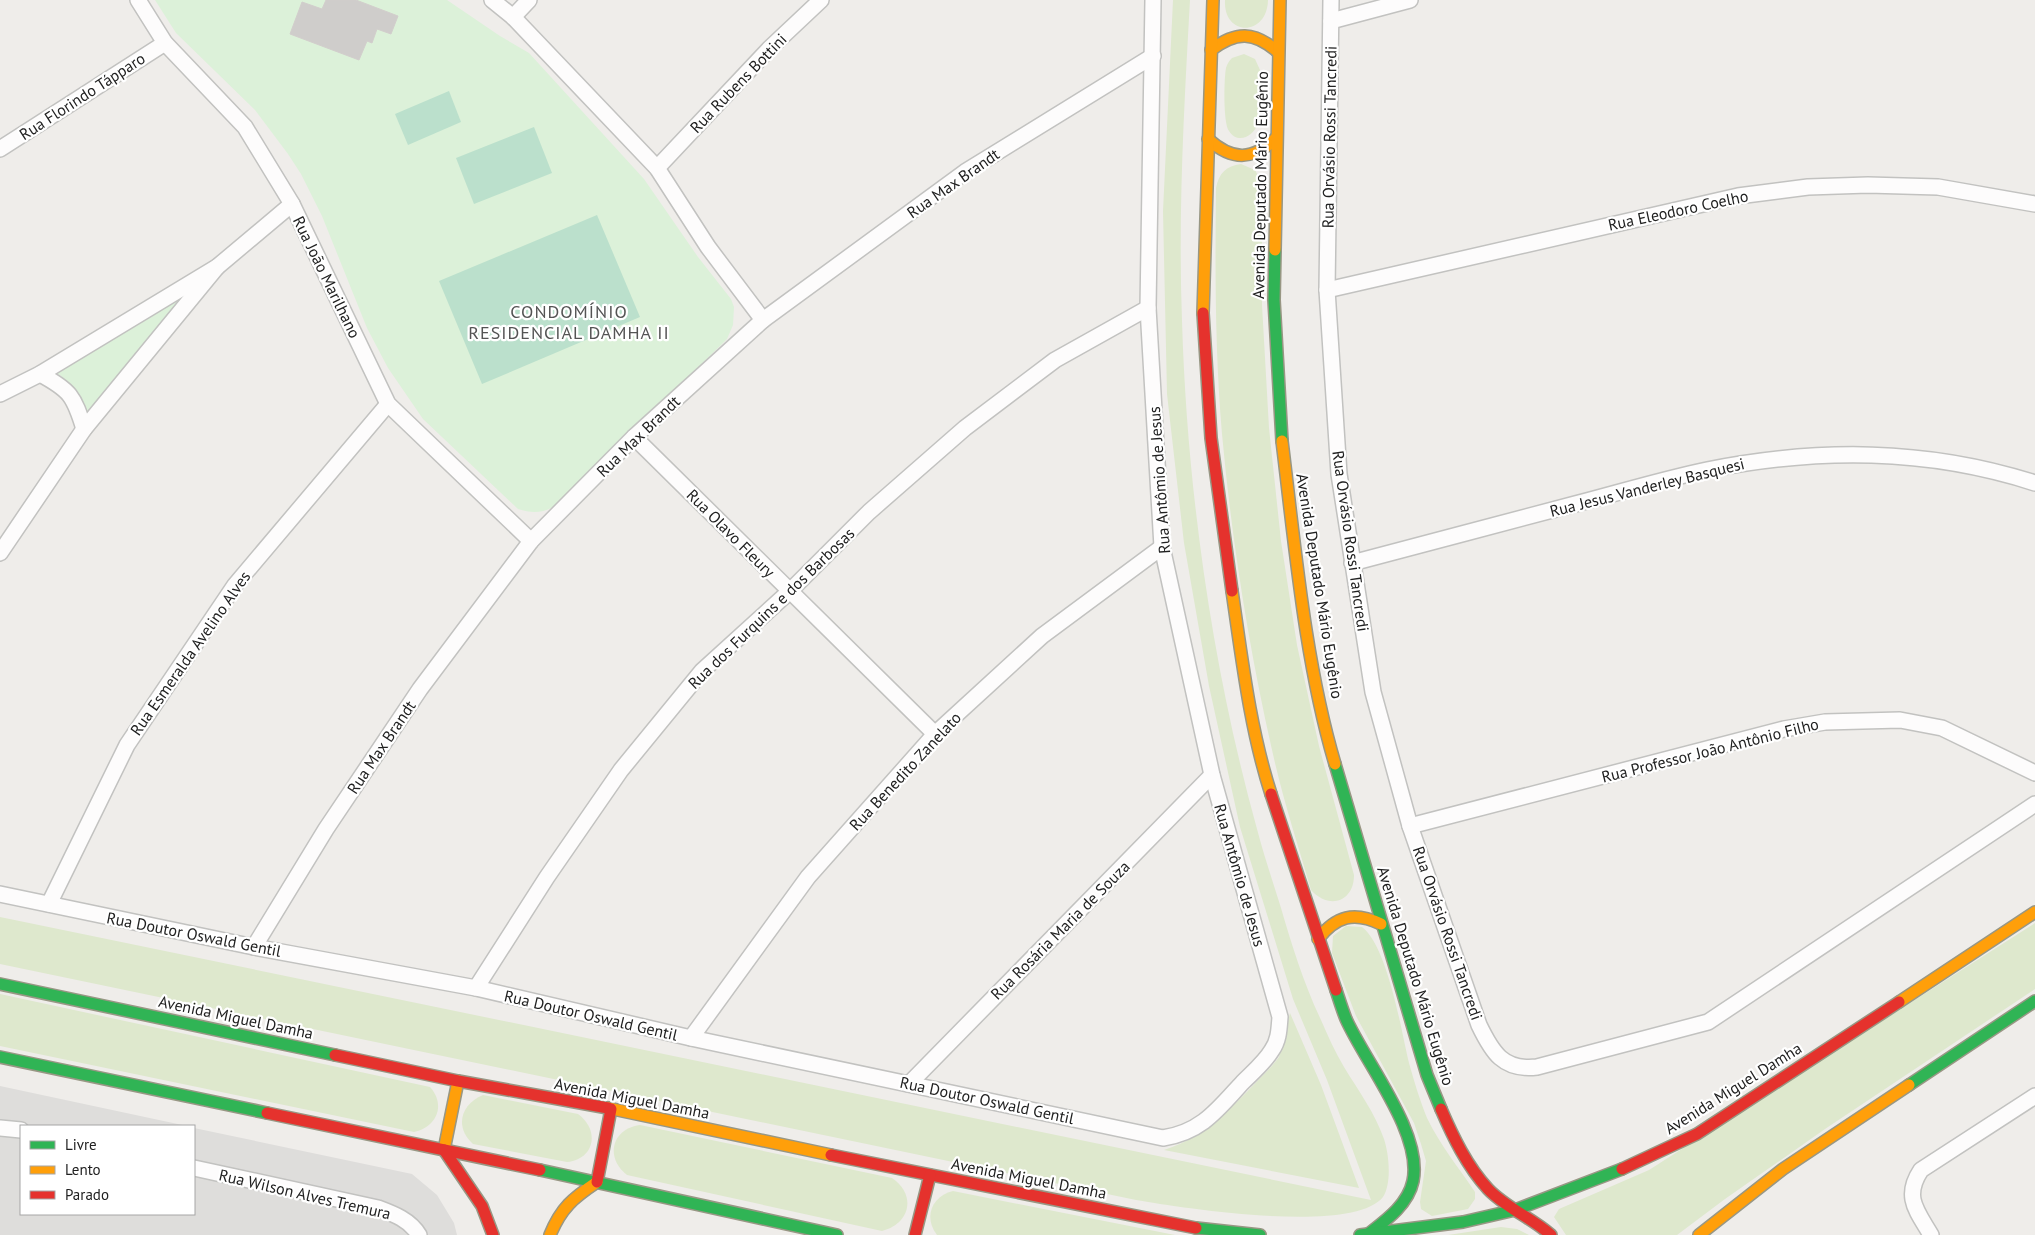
<svg xmlns="http://www.w3.org/2000/svg" width="2035" height="1235" font-family="'PT Sans',sans-serif">
<style>
.residential{fill:#dedddb}
.grass{fill:#dee8cd}
.park{fill:#dcf1d9}
.pitch{fill:#bbe0cc}
.building{fill:#cfcdcb;stroke:#d2cecc}
.lines{fill:none;stroke-linecap:round;stroke-linejoin:round}
.street-casing{stroke:#c2c2c0;stroke-width:18}
.fast-casing{stroke:#989784;stroke-width:14}
.slow-casing{stroke:#989784;stroke-width:14}
.jam-casing{stroke:#989784;stroke-width:14}
.street{stroke:#fdfcfc;stroke-width:15}
.fast{stroke:#30b455;stroke-width:11}
.slow{stroke:#ff9f0a;stroke-width:11}
.jam{stroke:#e5322d;stroke-width:11}
.labels{text-anchor:middle;dominant-baseline:central;stroke-width:4.5;stroke-linejoin:round;paint-order:stroke}
.street-label{font-size:16px;fill:#212121;stroke:#fff}
.neighbourhood-label{font-size:18px;letter-spacing:1px;fill:#545454;stroke:#fff}
</style>
<rect width="100%" height="100%" fill="#efedea"/>
<!-- residential -->
<polygon class="residential" points="0,1086 187,1126 21,1126 21,1214 194,1214 194,1128 412,1174 437,1195 454,1223 457,1235 0,1235"/>
<!-- grass -->
<g class="grass">
<path d="M1173,0H1190C1184,107 1178,214 1182,321C1187,489 1212,667 1257,829C1264,856 1273,882 1281,908C1292,946 1304,984 1321,1020C1328,1036 1335,1052 1344,1067C1358,1090 1375,1113 1384,1139C1389,1154 1392,1183 1383,1197C1353,1235 1183,1208 1136,1200L0,964V917L1371,1200L1327,1080L1293,999L1240,827L1209,686L1184,543L1167,394L1163,211Z"/>
<path d="M1225,0H1268C1267,37 1223,37 1225,0Z"/>
<path d="M1244,54L1255,59L1260,70L1258,123C1254,136 1238,145 1229,131C1223,123 1224,78 1226,68C1227,64 1229,61 1232,58Z"/>
<path d="M1241,164L1255,170L1262,183V305L1269,428L1281,541L1297,645L1319,746L1354,875C1354,902 1329,910 1311,890C1299,848 1285,806 1275,763C1250,655 1232,544 1222,434C1215,352 1215,270 1216,188C1219,173 1226,166 1241,164Z"/>
<polygon points="2035,923 2035,989 1825,1129 1725,1199 1677,1235 1566,1235 1554,1217 1559,1209 1649,1170"/>
<path d="M1346,926L1362,927C1388,947 1401,1030 1409,1063C1414,1081 1420,1101 1427,1118C1440,1145 1459,1168 1475,1192V1199L1468,1209L1432,1216L1421,1209L1420,1202L1426,1161L1421,1144L1414,1123L1356,1016L1332,953L1333,936Z"/>
<path d="M0,994L430,1087C446,1105 437,1127 414,1132L0,1046Z"/>
<path d="M1290,1013L1321,1085L1359,1188L1164,1150C1210,1136 1238,1100 1271,1067L1279,1057Z"/>
<path d="M483,1095L578,1114C600,1130 595,1159 567,1162L473,1144C454,1127 461,1104 483,1095Z"/>
<path d="M640,1125L892,1178C917,1195 910,1224 882,1231L627,1175C605,1158 611,1129 640,1125Z"/>
<path d="M953,1191L1175,1235H937C923,1217 932,1196 953,1191Z"/>
<polygon points="1501,1227 1517,1229 1529,1235 1448,1235"/>
</g>
<!-- park -->
<g class="park">
<path d="M155,0H447L500,36L529,53L644,179L698,257L731,299L734,307L733,325L727,339L720,346L559,503C546,513 534,514 518,509L423,419L388,368L367,328L322,216L301,174L288,154L255,110L176,33Z"/>
<path d="M182,297L88,414C81,398 72,383 57,373Z"/>
</g>
<!-- pitch -->
<g class="pitch">
<polygon points="449,91 461,122 408,145 395,114"/>
<polygon points="534,127 552,173 474,204 456,158"/>
<polygon points="597,215 640,317 482,384 439,281"/>
</g>
<!-- building -->
<polygon class="building" points="326,0 356,0 398,16 391,34 377,29 372,43 367,41 359,60 290,34 302,2 322,9"/>
<g class="lines">
<defs>
<g id="street">
<polyline points="138,0 165,43 245,127 292,204 388,404 531,541"/>
<polyline points="492,0 513,17 657,168 708,247 763,320"/>
<path d="M1331,0L1327,290L1339,474L1373,692L1410,826L1479,1025C1492,1052 1503,1071 1537,1067L1708,1022L2035,804"/>
<polyline points="513,17 529,0"/>
<polyline points="1331,21 1410,0"/>
<polyline points="0,149 165,43"/>
<polyline points="657,168 770,48 821,0"/>
<polyline points="1327,290 1738,196 1808,187 1868,185 1938,187 2035,204"/>
<path d="M40,374C70,390 74,396 84,429"/>
<polyline points="0,394 40,374 217,267 292,204"/>
<polyline points="634,437 935,734"/>
<polyline points="0,553 84,429 217,267"/>
<path d="M1352,563C1428,543 1503,523 1579,503C1621,492 1664,479 1707,470C1818,448 1926,448 2035,483"/>
<polyline points="1410,826 1784,729 1825,722 1900,720 1942,728 2035,773"/>
<path d="M0,894L254,947L476,988L691,1038L1163,1138C1202,1132 1218,1109 1243,1082C1253,1072 1265,1062 1272,1050C1279,1040 1279,1029 1280,1017L1212,775L1162,547L1148,308L1153,0"/>
<polyline points="49,904 127,745 235,585 388,404"/>
<polyline points="254,947 326,829 420,689 531,541 634,437 763,320 965,172 1153,56"/>
<polyline points="476,988 547,877 621,770 702,671 790,591 869,512 965,428 1055,360 1148,308"/>
<polyline points="691,1038 808,877 935,734 1042,636 1162,547"/>
<polyline points="909,1084 1212,775"/>
<polyline points="0,1128 21,1130"/>
<path d="M194,1168L378,1208C394,1214 410,1220 419,1235"/>
<path d="M1931,1235C1917,1211 1903,1197 1921,1170L2035,1096"/>
</g>
<g id="fast">
<polyline points="1275,250 1274,300 1282,441"/>
<polyline points="1335,764 1427,1075 1441,1109"/>
<polyline points="0,984 335,1055"/>
<path d="M1336,990C1339,999 1342,1009 1346,1019C1365,1062 1423,1133 1413,1181C1408,1205 1385,1221 1367,1235"/>
<polyline points="0,1057 267,1113"/>
<polyline points="1909,1085 2035,1001"/>
<polyline points="540,1170 837,1235"/>
<polyline points="1196,1228 1260,1235"/>
<polyline points="1360,1235 1463,1222 1515,1210 1622,1169"/>
</g>
<g id="slow">
<path d="M1211,50C1236,31 1254,31 1278,52"/>
<path d="M1208,139C1232,161 1253,161 1276,138"/>
<polyline points="1275,250 1280,0"/>
<polyline points="1203,313 1213,0"/>
<path d="M1282,441C1295,546 1305,663 1335,764"/>
<path d="M1232,591C1242,659 1250,729 1271,794"/>
<path d="M1318,939C1336,916 1354,911 1381,924"/>
<polyline points="1899,1002 2035,912"/>
<polyline points="608,1108 831,1155"/>
<polyline points="444,1150 458,1081"/>
<path d="M550,1235C561,1208 573,1198 597,1182"/>
<polyline points="1699,1235 1783,1169 1909,1085"/>
</g>
<g id="jam">
<polyline points="1203,313 1211,438 1232,591"/>
<polyline points="1271,794 1336,990"/>
<polyline points="335,1055 458,1081 608,1108"/>
<path d="M1441,1109C1453,1137 1467,1166 1488,1189C1506,1208 1532,1218 1551,1235"/>
<polyline points="267,1113 540,1170"/>
<polyline points="444,1150 482,1206 493,1235"/>
<polyline points="831,1155 1196,1228"/>
<polyline points="1622,1169 1697,1134 1899,1002"/>
<polyline points="597,1182 611,1109"/>
<polyline points="915,1235 930,1175"/>
</g>
</defs>
<!-- street casing -->
<use href="#street" class="street-casing"/>
<!-- fast casing -->
<use href="#fast" class="fast-casing"/>
<!-- slow casing -->
<use href="#slow" class="slow-casing"/>
<!-- jam casing -->
<use href="#jam" class="jam-casing"/>
<!-- street -->
<use href="#street" class="street"/>
<!-- fast -->
<use href="#fast" class="fast"/>
<!-- slow -->
<use href="#slow" class="slow"/>
<!-- jam -->
<use href="#jam" class="jam"/>
</g>
<g class="labels">
<!-- street labels -->
<g class="street-label">
<text transform="translate(738 83) rotate(-46)">Rua Rubens Bottini</text>
<text transform="translate(82 96) rotate(-33)">Rua Florindo Tápparo</text>
<text transform="translate(1329 137) rotate(-89)">Rua Orvásio Rossi Tancredi</text>
<text transform="translate(953 183) rotate(-35)">Rua Max Brandt</text>
<text transform="translate(1260 185) rotate(-89)">Avenida Deputado Mário Eugênio</text>
<text transform="translate(1678 210) rotate(-12)">Rua Eleodoro Coelho</text>
<text transform="translate(327 277) rotate(64)">Rua João Marilhano</text>
<text transform="translate(638 436) rotate(-44)">Rua Max Brandt</text>
<text transform="translate(1159 480) rotate(-94)">Rua Antômio de Jesus</text>
<text transform="translate(1647 487) rotate(-14)">Rua Jesus Vanderley Basquesi</text>
<text transform="translate(731 533) rotate(45)">Rua Olavo Fleury</text>
<text transform="translate(1351 541) rotate(82)">Rua Orvásio Rossi Tancredi</text>
<text transform="translate(1320 586) rotate(81)">Avenida Deputado Mário Eugênio</text>
<text transform="translate(771 608) rotate(-44)">Rua dos Furquins e dos Barbosas</text>
<text transform="translate(190 653) rotate(-55)">Rua Esmeralda Avelino Alves</text>
<text transform="translate(381 747) rotate(-56)">Rua Max Brandt</text>
<text transform="translate(1710 750) rotate(-14)">Rua Professor João Antônio Filho</text>
<text transform="translate(905 771) rotate(-47)">Rua Benedito Zanelato</text>
<text transform="translate(1240 875) rotate(74)">Rua Antômio de Jesus</text>
<text transform="translate(1060 930) rotate(-45)">Rua Rosária Maria de Souza</text>
<text transform="translate(1448 933) rotate(71)">Rua Orvásio Rossi Tancredi</text>
<text transform="translate(194 934) rotate(11)">Rua Doutor Oswald Gentil</text>
<text transform="translate(1416 976) rotate(73)">Avenida Deputado Mário Eugênio</text>
<text transform="translate(591 1015) rotate(13)">Rua Doutor Oswald Gentil</text>
<text transform="translate(236 1017) rotate(12)">Avenida Miguel Damha</text>
<text transform="translate(1733 1088) rotate(-32)">Avenida Miguel Damha</text>
<text transform="translate(632 1098) rotate(11)">Avenida Miguel Damha</text>
<text transform="translate(987 1100) rotate(12)">Rua Doutor Oswald Gentil</text>
<text transform="translate(1029 1178) rotate(11)">Avenida Miguel Damha</text>
<text transform="translate(305 1194) rotate(13)">Rua Wilson Alves Tremura</text>
</g>
<!-- neighbourhood labels -->
<g class="neighbourhood-label">
<text x="569" y="311">CONDOMÍNIO<tspan x="569" dy="21">RESIDENCIAL DAMHA II</tspan></text>
</g>
</g>
<!-- legend -->
<rect x="20" y="1125" width="175" height="90" fill="#ffffff" stroke="#a6a6a6"/>
<rect x="30" y="1141" width="25" height="8" fill="#30b455" stroke="#a6a6a6"/>
<text x="65" y="1150" font-size="15" fill="#212121">Livre</text>
<rect x="30" y="1166" width="25" height="8" fill="#ff9f0a" stroke="#a6a6a6"/>
<text x="65" y="1175" font-size="15" fill="#212121">Lento</text>
<rect x="30" y="1191" width="25" height="8" fill="#e5322d" stroke="#a6a6a6"/>
<text x="65" y="1200" font-size="15" fill="#212121">Parado</text>
</svg>
